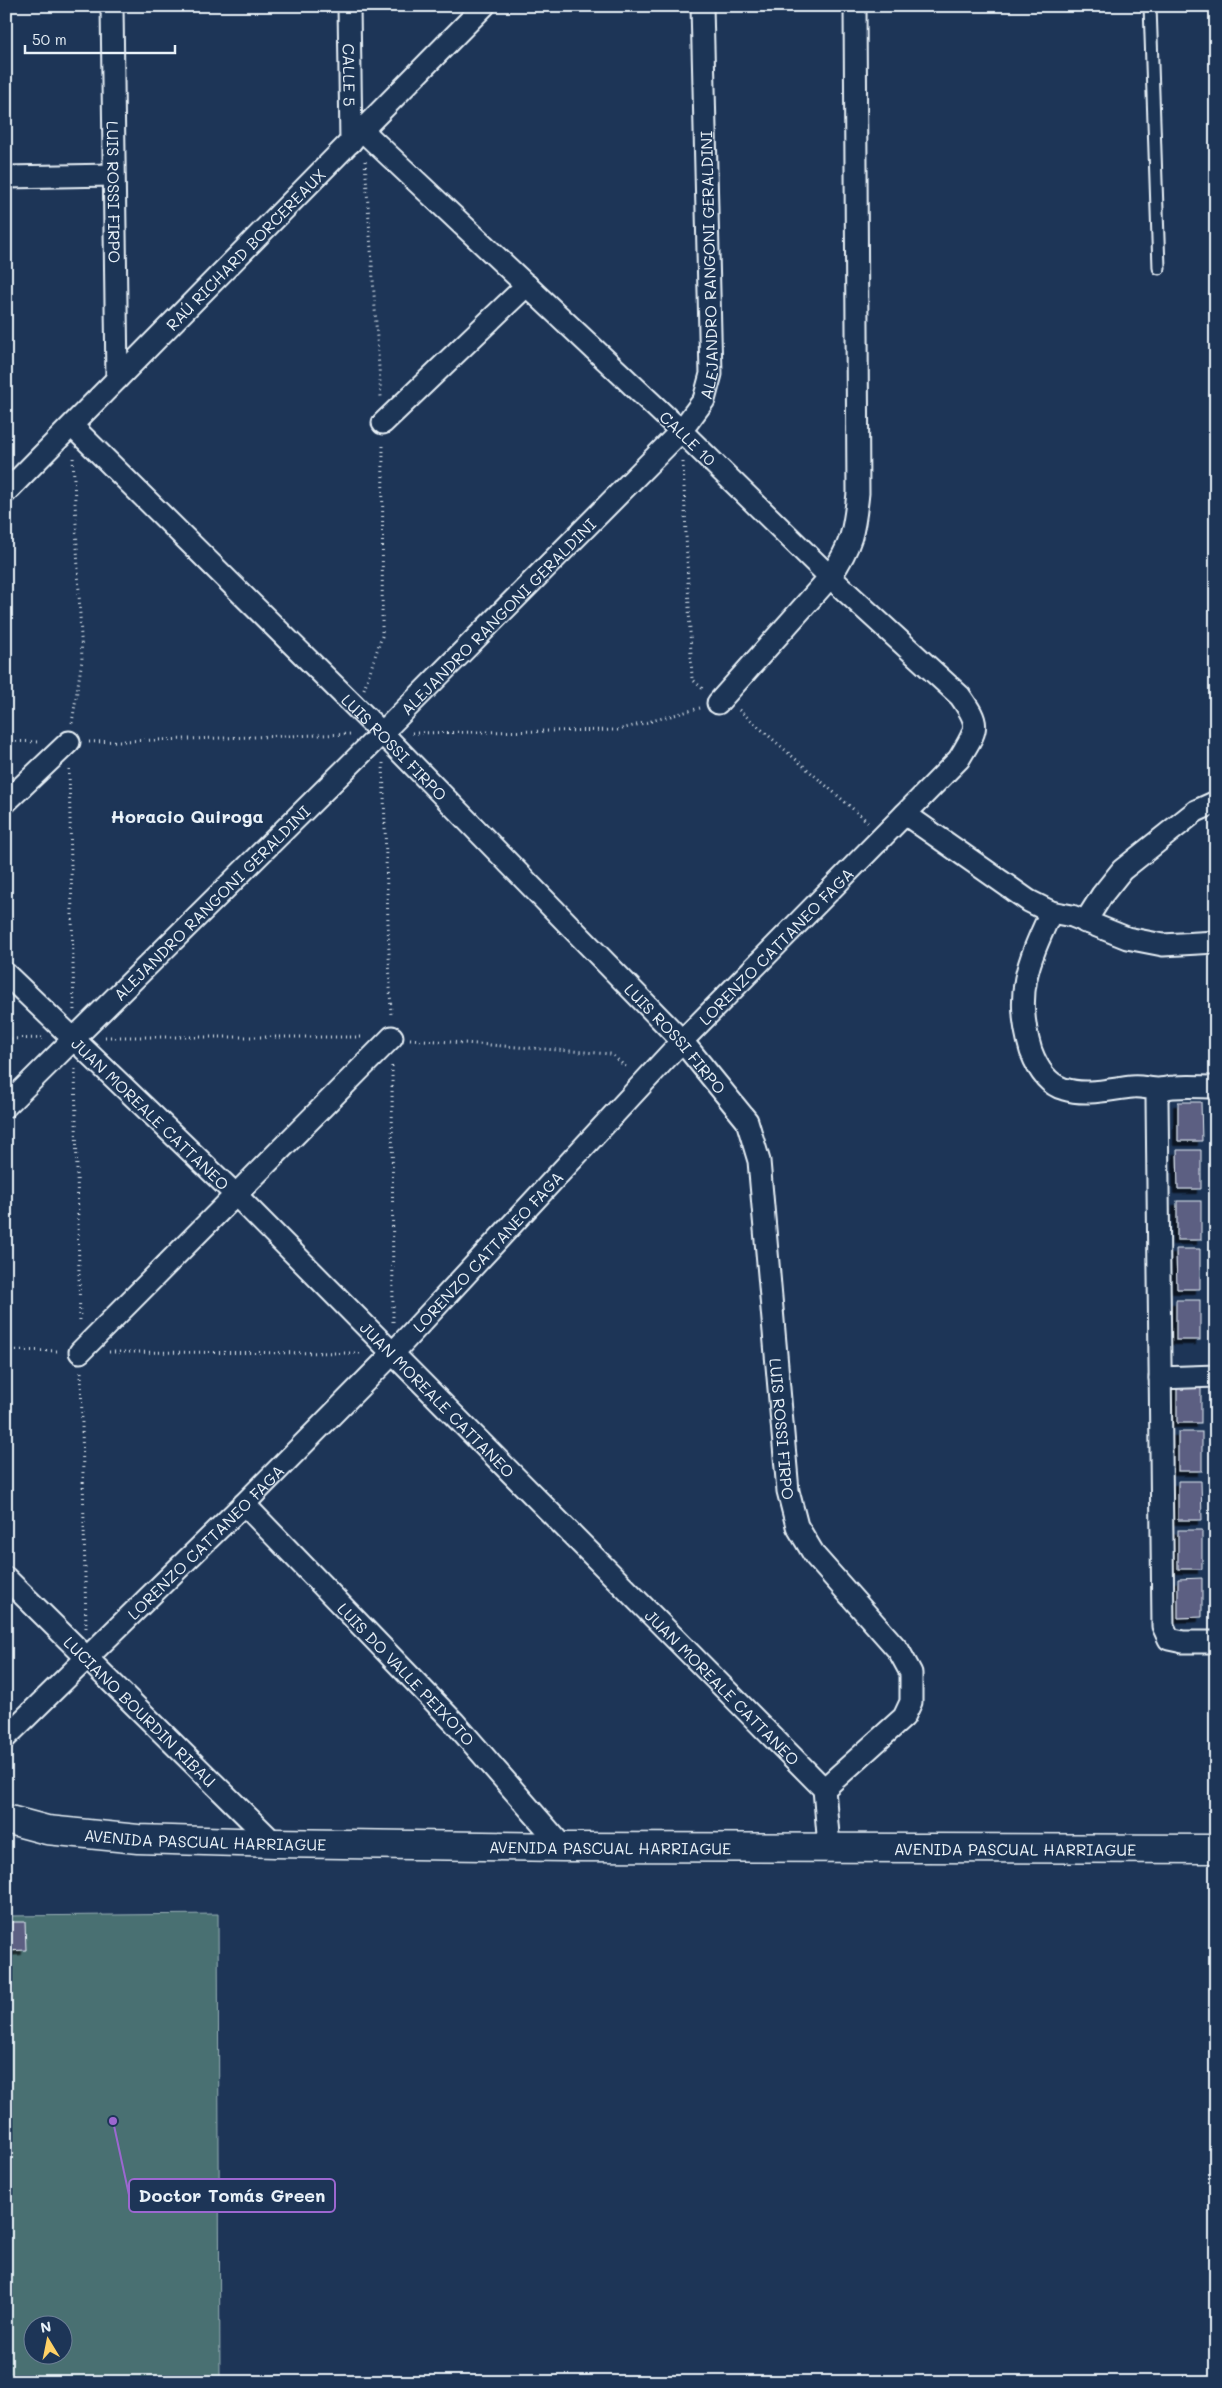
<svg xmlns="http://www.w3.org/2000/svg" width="1222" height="2388" font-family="Mali,sans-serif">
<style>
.green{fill:#496f72;stroke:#98b0b5;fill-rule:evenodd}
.building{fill:#5b5e82;stroke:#e8f1f8;filter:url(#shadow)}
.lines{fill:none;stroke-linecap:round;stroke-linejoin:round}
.lane-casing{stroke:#e8f1f8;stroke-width:15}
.street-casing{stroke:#e8f1f8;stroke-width:25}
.secondary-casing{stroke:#e8f1f8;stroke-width:31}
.path{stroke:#e8f1f8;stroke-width:3;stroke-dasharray:1 4;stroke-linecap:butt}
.lane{stroke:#1d3557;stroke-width:11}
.street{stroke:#1d3557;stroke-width:21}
.secondary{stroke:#1d3557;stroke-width:28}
.labels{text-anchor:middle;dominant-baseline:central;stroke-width:4;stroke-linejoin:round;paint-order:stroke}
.street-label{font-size:16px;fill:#e8f1f8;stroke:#1d3557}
.neighbourhood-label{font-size:18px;font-weight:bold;fill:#e8f1f8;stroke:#1d3557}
.leader{fill:none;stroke:#9c67d0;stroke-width:2}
.callout-dot{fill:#9c67d0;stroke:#1d3557;stroke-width:2}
.callout{fill:#1d3557;stroke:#9c67d0;stroke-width:2}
.callout-label{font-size:18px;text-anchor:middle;font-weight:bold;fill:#e8f1f8}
</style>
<defs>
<filter id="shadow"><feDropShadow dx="-4.5" dy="4.5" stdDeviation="0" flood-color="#0009"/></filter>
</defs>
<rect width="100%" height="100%" fill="#1d3557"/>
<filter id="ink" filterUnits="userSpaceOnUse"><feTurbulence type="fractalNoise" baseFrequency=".02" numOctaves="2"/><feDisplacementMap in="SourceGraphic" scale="10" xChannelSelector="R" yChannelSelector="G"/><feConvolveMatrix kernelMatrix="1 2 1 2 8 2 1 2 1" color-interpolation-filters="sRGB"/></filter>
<g filter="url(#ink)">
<!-- green -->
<path class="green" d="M218,1914L220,2382H6V1916ZM32,2326H62V2356H32Z"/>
<!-- building -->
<g class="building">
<polygon points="1178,1102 1201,1102 1202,1141 1178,1141"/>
<polygon points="1177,1150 1201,1150 1201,1189 1178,1189"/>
<rect x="1177" y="1201" width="24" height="39"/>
<polygon points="1176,1249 1200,1249 1200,1289 1177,1289"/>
<rect x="1176" y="1300" width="24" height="40"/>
<rect x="1177" y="1384" width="24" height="39"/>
<rect x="1178" y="1432" width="24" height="39"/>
<polygon points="1178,1481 1201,1481 1202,1520 1178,1520"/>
<rect x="1178" y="1530" width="24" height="39"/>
<polygon points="1202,1578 1202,1617 1178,1618 1178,1579"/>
<polygon points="6,1922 25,1922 26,1950 6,1951"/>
</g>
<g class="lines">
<defs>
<polyline id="lane" points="1150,6 1159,268"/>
<g id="street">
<path id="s1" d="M112,6L117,379"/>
<path id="s2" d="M349,6L351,142"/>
<polyline points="6,177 113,175"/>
<polyline points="383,423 527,285"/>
<path id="s3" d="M72,426L382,733L682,1041L747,1121L759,1161L788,1491L797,1526L815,1556L899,1651L911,1673V1702L904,1717L824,1789"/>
<path id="s4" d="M6,492L484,6"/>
<path d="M718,703L830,577C852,544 854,532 858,493L855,6"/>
<polyline points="6,802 69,742"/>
<polyline points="905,814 1029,901 1051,912 1072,916 1127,938 1163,945 1216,942"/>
<path d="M1051,912C1027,964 1014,994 1031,1051C1037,1067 1046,1084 1064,1089C1086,1096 1111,1089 1132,1087C1141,1086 1150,1089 1159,1089C1164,1089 1169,1087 1174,1087C1188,1086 1202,1087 1216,1087"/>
<polyline points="1085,922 1102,895 1122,870 1196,811 1216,802"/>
<path id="s5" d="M6,974L236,1195L824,1789L829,1846"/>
<polyline points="1161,1089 1157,1099 1163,1626 1169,1639 1183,1642 1216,1642"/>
<path id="s6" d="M6,1106L382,733L681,431L704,400L711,374L702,6"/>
<polyline points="80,1352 392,1037"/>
<polyline points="1160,1378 1216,1376"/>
<path id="s7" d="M244,1504L454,1722L563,1847"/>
<path id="s8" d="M6,1578L274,1843"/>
<path id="s9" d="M6,1737L244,1504L393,1353L682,1041L959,759C977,728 982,727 960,696L830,577L681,431L363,131"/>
</g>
<g id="secondary">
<path id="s10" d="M6,1819L47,1830L138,1839L274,1843L563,1847L1216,1849"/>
</g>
</defs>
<!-- lane casing -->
<use href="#lane" class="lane-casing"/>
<!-- street casing -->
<use href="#street" class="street-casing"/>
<!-- secondary casing -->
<use href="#secondary" class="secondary-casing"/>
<!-- path -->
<g class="path">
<polyline points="365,161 381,397"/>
<polyline points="683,462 692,679 704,690"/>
<polyline points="364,689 382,636 383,443"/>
<polyline points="739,710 868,822"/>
<polyline points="72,723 82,660 73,456"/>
<polyline points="412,733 618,730 700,708"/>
<polyline points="6,741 41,742"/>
<polyline points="89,742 353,734"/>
<polyline points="383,763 391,1017"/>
<polyline points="69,769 74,1011"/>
<polyline points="105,1037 364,1037"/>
<polyline points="6,1039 44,1038"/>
<polyline points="410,1039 611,1054 628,1069"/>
<polyline points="392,1066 393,1322"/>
<polyline points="75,1069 80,1323"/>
<polyline points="6,1350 61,1351"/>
<polyline points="109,1352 363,1353"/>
<polyline points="81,1372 86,1628"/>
</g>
<!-- lane -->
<use href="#lane" class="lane"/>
<!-- street -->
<use href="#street" class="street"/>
<!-- secondary -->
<use href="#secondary" class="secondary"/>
</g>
</g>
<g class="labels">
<!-- street labels -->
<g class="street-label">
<text stroke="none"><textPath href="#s2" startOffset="69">CALLE 5</textPath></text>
<text stroke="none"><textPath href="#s1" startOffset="186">LUIS ROSSI FIRPO</textPath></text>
<text stroke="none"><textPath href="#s4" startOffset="341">RAÚ RICHARD BORCEREAUX</textPath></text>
<text stroke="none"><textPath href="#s6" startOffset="1129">ALEJANDRO RANGONI GERALDINI</textPath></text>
<text transform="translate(688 438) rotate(44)">CALLE 10</text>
<text stroke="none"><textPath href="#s6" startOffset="694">ALEJANDRO RANGONI GERALDINI</textPath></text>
<text stroke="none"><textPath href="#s3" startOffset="455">LUIS ROSSI FIRPO</textPath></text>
<text stroke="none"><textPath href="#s6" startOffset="289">ALEJANDRO RANGONI GERALDINI</textPath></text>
<text stroke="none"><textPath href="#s9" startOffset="1104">LORENZO CATTANEO FAGA</textPath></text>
<text stroke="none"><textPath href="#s3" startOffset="860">LUIS ROSSI FIRPO</textPath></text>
<text stroke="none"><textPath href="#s5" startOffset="201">JUAN MOREALE CATTANEO</textPath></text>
<text stroke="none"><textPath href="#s9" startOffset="684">LORENZO CATTANEO FAGA</textPath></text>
<text stroke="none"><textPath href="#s5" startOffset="606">JUAN MOREALE CATTANEO</textPath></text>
<text stroke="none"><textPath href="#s3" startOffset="1280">LUIS ROSSI FIRPO</textPath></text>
<text stroke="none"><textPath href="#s9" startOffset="279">LORENZO CATTANEO FAGA</textPath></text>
<text stroke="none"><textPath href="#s7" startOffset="235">LUIS DO VALLE PEIXOTO</textPath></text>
<text stroke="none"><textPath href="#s5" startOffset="1011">JUAN MOREALE CATTANEO</textPath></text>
<text stroke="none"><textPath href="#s8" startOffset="189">LUCIANO BOURDIN RIBAU</textPath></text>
<text stroke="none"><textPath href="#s10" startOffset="201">AVENIDA PASCUAL HARRIAGUE</textPath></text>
<text stroke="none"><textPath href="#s10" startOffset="606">AVENIDA PASCUAL HARRIAGUE</textPath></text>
<text stroke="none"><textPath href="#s10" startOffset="1011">AVENIDA PASCUAL HARRIAGUE</textPath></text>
</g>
<!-- neighbourhood labels -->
<g class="neighbourhood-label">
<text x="187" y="816">Horacio Quiroga</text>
</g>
</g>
<!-- callouts -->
<path class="leader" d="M113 2121L129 2195"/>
<circle class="callout-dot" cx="113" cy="2121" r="5"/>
<rect class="callout" x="129" y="2179" width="206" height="33" rx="5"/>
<g class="callout-label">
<text x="232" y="2202">Doctor Tomás Green</text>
</g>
<!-- margin -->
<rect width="1222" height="2388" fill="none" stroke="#1d3557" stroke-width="25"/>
<rect x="12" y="12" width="1197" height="2363" fill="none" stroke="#e8f1f8" stroke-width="2" filter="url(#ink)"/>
<!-- north arrow -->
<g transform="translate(48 2340) rotate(350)"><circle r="24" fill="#1d3557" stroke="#6e8097"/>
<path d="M0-4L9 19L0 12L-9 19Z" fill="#ffd166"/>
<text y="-8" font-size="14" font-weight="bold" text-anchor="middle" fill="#e8f1f8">N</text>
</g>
<!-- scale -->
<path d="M25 45v8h150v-8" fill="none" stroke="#e8f1f8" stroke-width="2.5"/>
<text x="32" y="45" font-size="15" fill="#e8f1f8" stroke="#1d3557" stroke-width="4" paint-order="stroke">50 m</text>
</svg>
